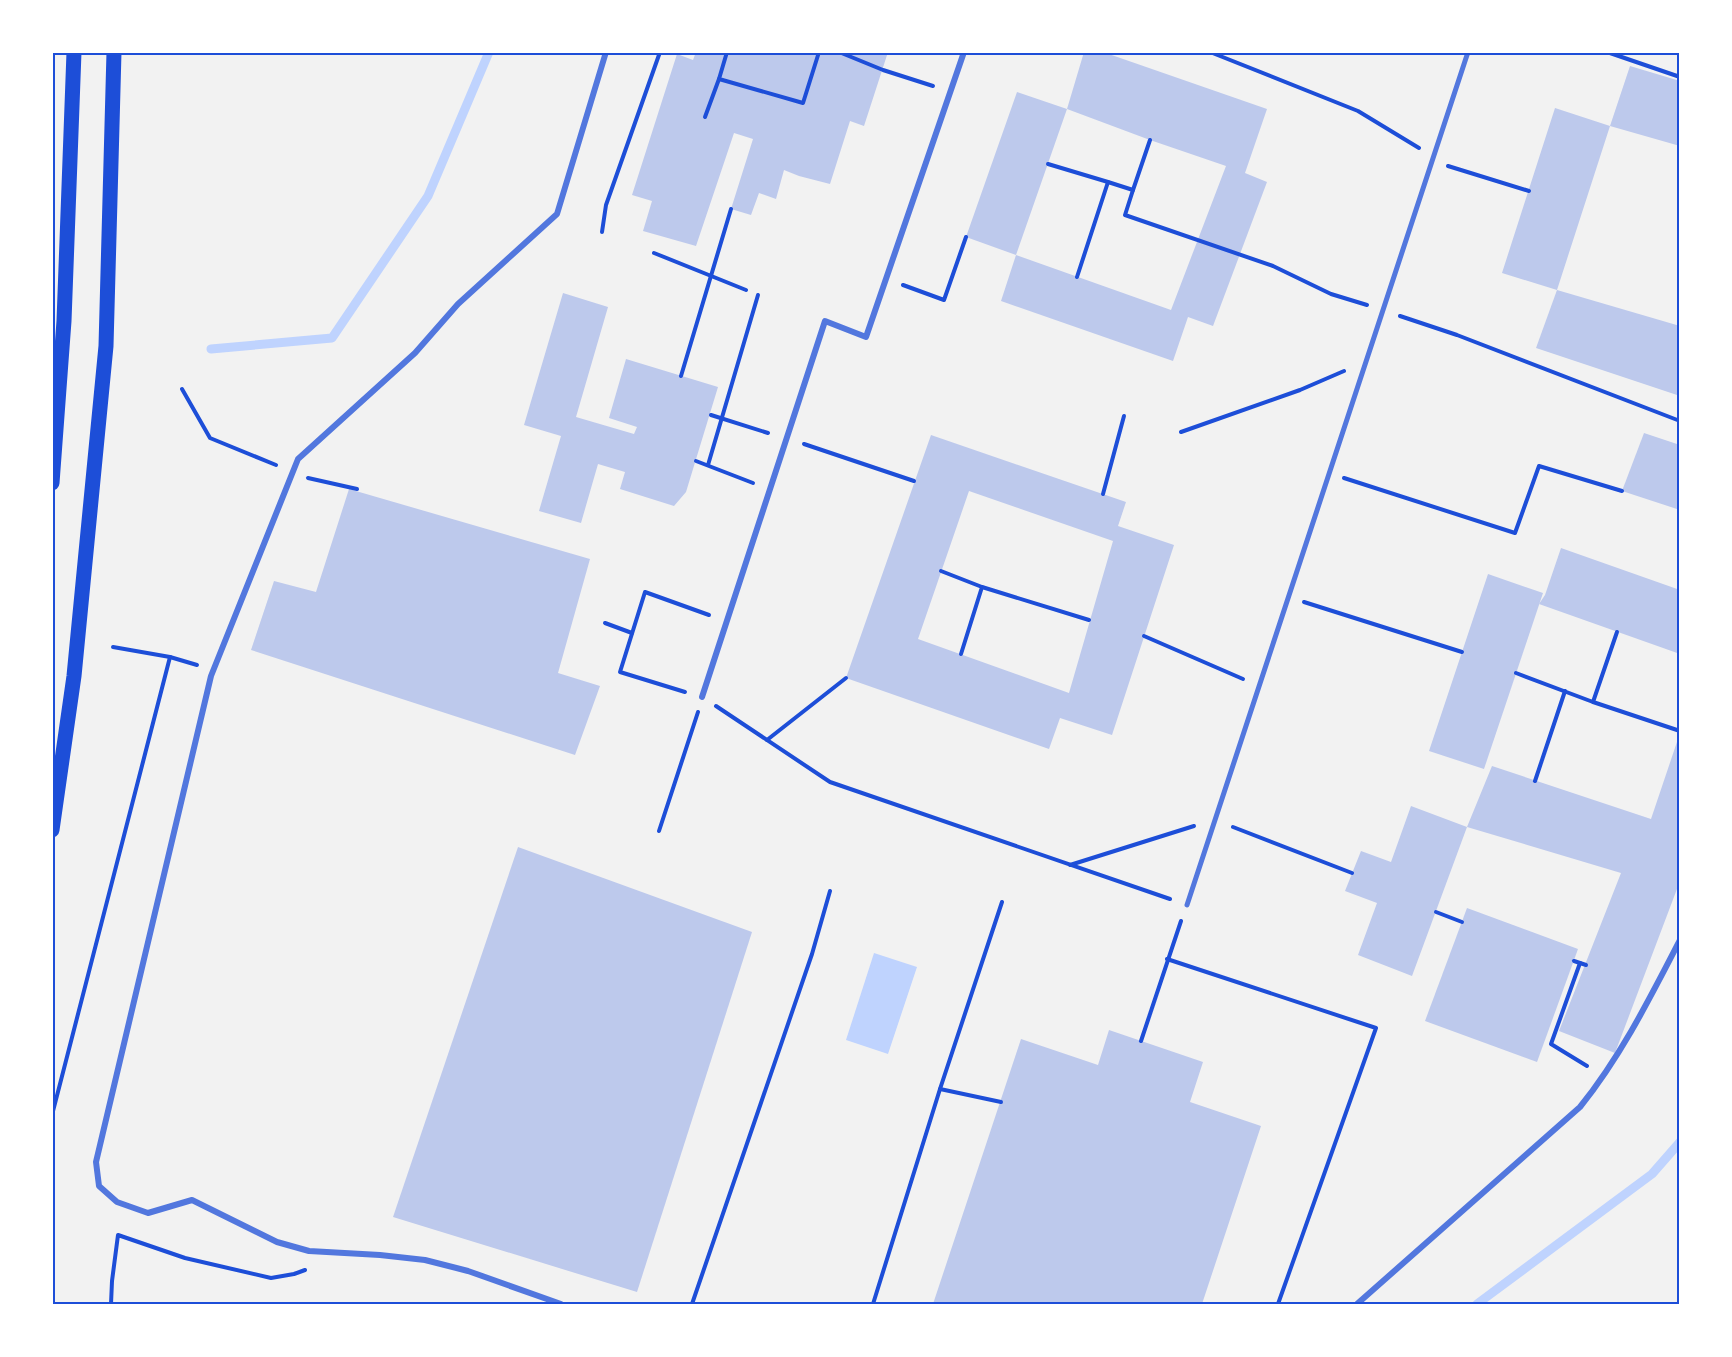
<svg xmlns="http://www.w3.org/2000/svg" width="1732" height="1357" font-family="'Archivo Narrow',sans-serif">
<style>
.water{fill:#bfd3fe}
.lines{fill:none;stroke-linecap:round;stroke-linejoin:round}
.stream{stroke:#bfd3fe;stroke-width:9}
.building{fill:#bdc9ec;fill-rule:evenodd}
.path{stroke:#1d4ed8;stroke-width:4}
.pedestrian{stroke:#5277de;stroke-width:5}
.minor{stroke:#5277de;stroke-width:6}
.primary{stroke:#1d4ed8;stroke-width:15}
.neatline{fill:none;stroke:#1d4ed8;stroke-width:2}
</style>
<rect width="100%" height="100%" fill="#f2f2f2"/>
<!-- water -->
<polygon class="water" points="874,953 917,967 888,1054 846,1040"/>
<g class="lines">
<!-- stream -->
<g class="stream">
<polyline points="211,349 332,338 428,196 489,52"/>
<polyline points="1477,1304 1652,1174 1680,1142"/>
</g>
</g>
<!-- building -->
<g class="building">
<polygon points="696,52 888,52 864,126 850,121 830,184 799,176 784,170 776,199 759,193 751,215 731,209 753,139 734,133 696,246 643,231 652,201 632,195 677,54 693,60"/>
<path d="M1084,52H1103L1267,109L1245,173L1267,182L1213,326L1188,317L1173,361L1001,301L1016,255L966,237L1017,92L1067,109ZM1067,109L1150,140L1226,166L1171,310L1016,255Z"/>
<polygon points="1630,66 1680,81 1680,146 1610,126 1557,290 1502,273 1555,108 1610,126"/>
<polygon points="1557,290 1680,326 1680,396 1536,348"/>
<polygon points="563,293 608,307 576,417 634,434 637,427 609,418 626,359 718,387 686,492 674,506 620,489 625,472 598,464 581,523 539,511 561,436 524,425"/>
<polygon points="1644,433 1680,445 1680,510 1622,491"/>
<path d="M931,435L1126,502L1118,526L1174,545L1112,735L1060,718L1049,749L846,678ZM969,491L1113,541L1069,693L918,639Z"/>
<polygon points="349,489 590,559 558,673 600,686 575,755 251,650 274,581 316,592"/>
<polygon points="1561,548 1680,590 1680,654 1539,604 1545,595"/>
<polygon points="1488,574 1543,593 1484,769 1429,751"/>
<polygon points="1680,733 1680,881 1615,1053 1559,1031 1621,873 1467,827 1492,766 1651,819"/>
<polygon points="1411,806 1467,827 1412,976 1358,955 1377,903 1345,891 1361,851 1391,862"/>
<polygon points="518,847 752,932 637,1292 393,1217"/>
<polygon points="1467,908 1578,949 1537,1062 1425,1021"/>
<polygon points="1109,1030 1203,1062 1190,1102 1261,1126 1202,1304 933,1304 1021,1039 1098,1065"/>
</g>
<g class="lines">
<!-- path -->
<g class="path">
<polyline points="727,52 719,79 803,103 819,52"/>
<polyline points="839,52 883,70 933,86"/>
<polyline points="1210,52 1358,111 1419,148"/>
<polyline points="1607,52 1680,77"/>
<polyline points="705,117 719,79"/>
<polyline points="1048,164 1108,182"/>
<polyline points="1448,166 1529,191"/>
<polyline points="1133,190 1125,215 1273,266 1331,294 1367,305"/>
<polyline points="602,232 606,205 660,52"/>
<polyline points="654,253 746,290"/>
<polyline points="1077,277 1108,182 1133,190 1150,140"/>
<polyline points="903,285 944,300 966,237"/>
<polyline points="1400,316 1457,335 1680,421"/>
<polyline points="681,376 731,209"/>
<polyline points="182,389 210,438 276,465"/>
<polyline points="711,415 768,433"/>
<polyline points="1181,432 1300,390 1344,371"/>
<polyline points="804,444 914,481"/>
<polyline points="696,461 753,483"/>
<polyline points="708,465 758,295"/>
<polyline points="308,478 357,489"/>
<polyline points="1344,478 1515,533 1539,466 1622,491"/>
<polyline points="1103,494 1124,416"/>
<polyline points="941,571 982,587 961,654"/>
<polyline points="982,587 1089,620"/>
<polyline points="1304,602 1462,652"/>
<polyline points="605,623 632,633"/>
<polyline points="1617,632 1593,702 1680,731"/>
<polyline points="1144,636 1243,679"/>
<polyline points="113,647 170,657 197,665"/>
<polyline points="1516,673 1593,702"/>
<polyline points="685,692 620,672 645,592 709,615"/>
<polyline points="716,706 830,782 1170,899"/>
<polyline points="767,740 846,678"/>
<polyline points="1535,781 1565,691"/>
<polyline points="1233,827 1352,873"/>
<polyline points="659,831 698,712"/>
<polyline points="1070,865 1194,826"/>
<polyline points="1436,912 1462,922"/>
<polyline points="1167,959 1376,1028 1278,1304"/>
<polyline points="1574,961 1586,965"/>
<polyline points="1580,963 1551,1044 1587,1066"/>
<polyline points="1141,1041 1181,921"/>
<polyline points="940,1089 1001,1102"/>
<polyline points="52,1115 170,657"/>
<polyline points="111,1304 112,1281 118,1235 185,1258 271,1278 294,1274 305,1270"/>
<polyline points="692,1304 812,954 830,891"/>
<polyline points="873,1304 940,1089 1002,902"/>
</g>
<!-- pedestrian -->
<polyline class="pedestrian" points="1187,905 1468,52"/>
<!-- minor -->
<g class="minor">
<polyline points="702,697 825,321 866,337 964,52"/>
<polyline points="561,1304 468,1271 425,1260 380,1255 309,1251 277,1242 192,1200 148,1213 117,1202 99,1186 96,1162 211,676 298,459 415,353 458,304 557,214 606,52"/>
<path d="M1357,1304L1580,1107C1621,1056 1650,998 1680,940"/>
</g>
<!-- primary -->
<g class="primary">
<polyline points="52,483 64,321 74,52"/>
<polyline points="52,830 74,676 106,346 114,52"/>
</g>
</g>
<!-- border -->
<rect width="1732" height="1357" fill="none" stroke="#ffffff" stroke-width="108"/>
<rect x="54" y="54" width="1624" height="1249" class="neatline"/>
</svg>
